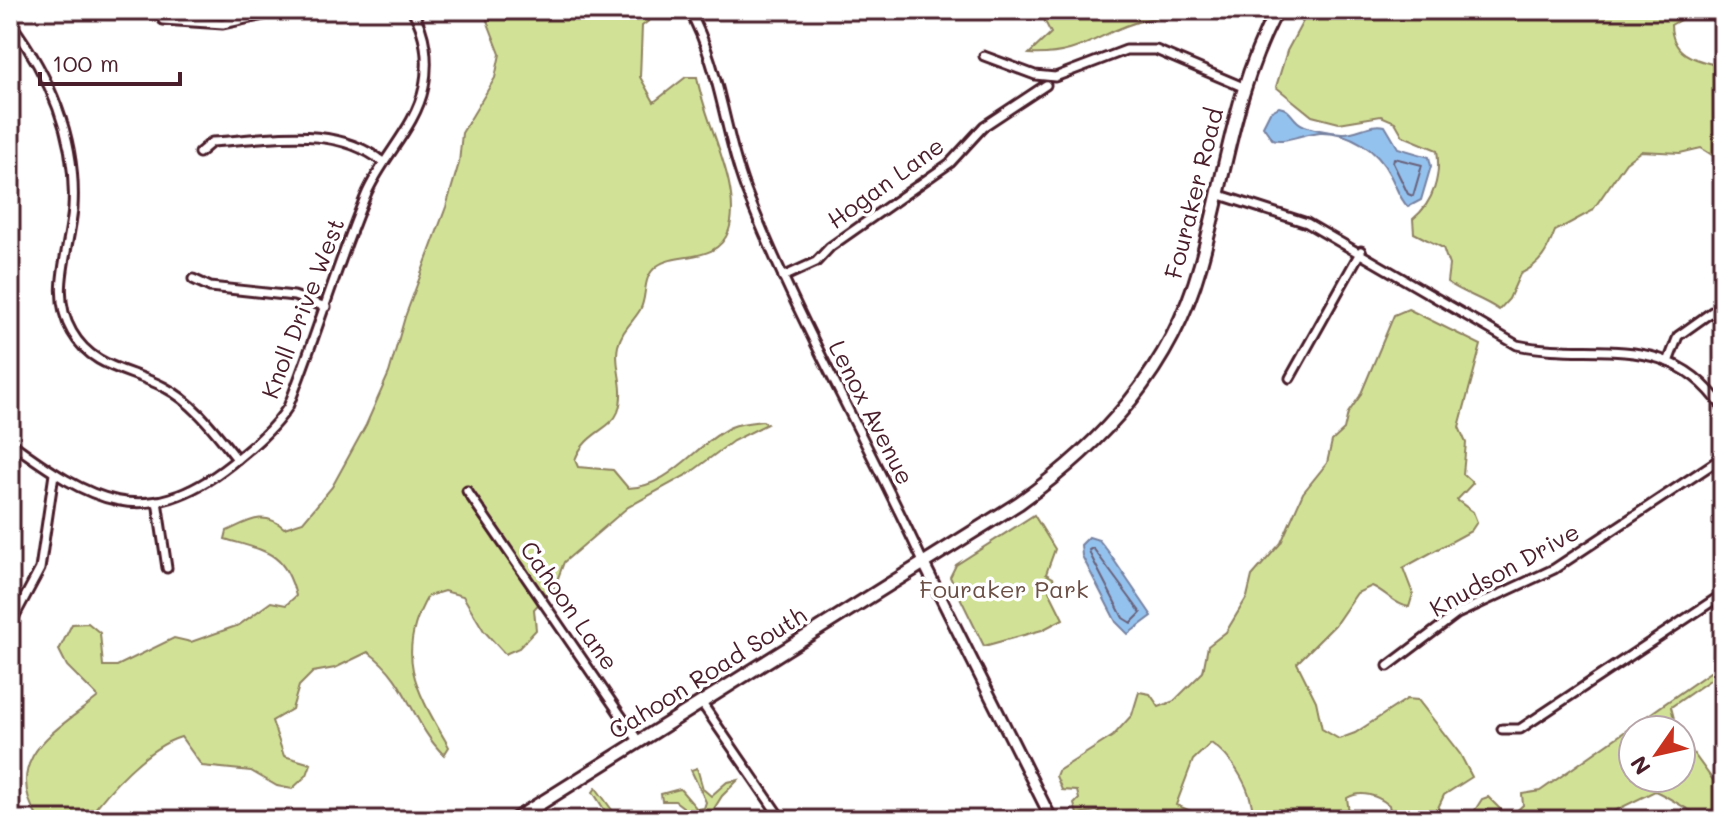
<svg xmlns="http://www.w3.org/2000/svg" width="1733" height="830" font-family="Mali,sans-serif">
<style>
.green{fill:#d1e296;stroke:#8e8060;stroke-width:2}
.water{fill:#94c2ee;stroke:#7681a0;stroke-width:2}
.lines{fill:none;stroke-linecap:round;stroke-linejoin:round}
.shore{stroke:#686079;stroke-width:2}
.minor-casing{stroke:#4a1f2b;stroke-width:13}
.tertiary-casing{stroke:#4a1f2b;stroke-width:15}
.secondary-casing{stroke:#4a1f2b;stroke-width:17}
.minor{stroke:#fff;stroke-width:7}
.tertiary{stroke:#fff;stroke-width:9}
.secondary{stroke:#fff;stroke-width:11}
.labels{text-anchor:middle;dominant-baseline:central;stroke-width:7;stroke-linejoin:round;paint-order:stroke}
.street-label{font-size:24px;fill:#4a1f2b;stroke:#fff}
.park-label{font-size:24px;fill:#6c5046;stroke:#fff}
</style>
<rect width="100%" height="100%" fill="#fff"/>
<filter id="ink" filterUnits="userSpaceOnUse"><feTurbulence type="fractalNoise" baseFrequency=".0125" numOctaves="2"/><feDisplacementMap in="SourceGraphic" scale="16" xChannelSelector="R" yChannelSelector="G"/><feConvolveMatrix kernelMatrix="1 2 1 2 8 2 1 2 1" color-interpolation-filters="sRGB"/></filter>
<g filter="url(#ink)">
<!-- green -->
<g class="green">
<path d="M483,10H663L642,26L640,77L654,102L686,77H697C704,122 743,187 729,230C717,265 677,251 657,266C641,278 648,296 640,310C632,323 622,330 618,346C613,366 627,387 618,412C611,430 585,432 575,460L578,467L613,470L628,488C671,487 695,444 731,427C740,423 753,422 763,421L767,424L733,441L690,473L628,507L564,562L555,586L534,609L536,630L519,648L505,654L484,631L463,596L444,591L428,596C393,656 418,693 449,747L444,755C411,723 409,681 368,652L335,668L313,672L299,686L292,709L272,721L284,756L311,764L307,775L292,789L277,786L251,771L202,766L181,737C147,747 107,791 87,820H39C0,758 56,731 98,697L67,666L59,650L72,624L88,623L100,633L103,666H117L174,638L191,642L239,625L271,602L286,605L296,596C285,551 265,551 225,539L227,531C249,521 264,510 284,528L303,522L332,487L366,425L389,373L405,317L446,207L459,163L462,133L495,78L500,54Z"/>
<path d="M1039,10L1071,17L1075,10H1182L1178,17C1167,18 1156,18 1145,20C1100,30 1084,57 1029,54L1051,33Z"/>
<path d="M1309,10H1494L1496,13L1698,10L1671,25C1672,57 1697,60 1723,67V162L1701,148L1680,153L1641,151L1626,162L1592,211L1555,231C1547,252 1541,264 1520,274L1509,299L1499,310C1482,298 1464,294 1447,282L1449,265L1443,248L1414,233L1413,219C1434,202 1441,176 1437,150L1403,136L1395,122L1381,116L1339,123L1312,116L1276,87L1287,51Z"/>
<path d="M1408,309L1481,345L1459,427L1466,443L1463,474L1473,483L1457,500L1473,512L1477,522L1471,531L1403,568L1413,594L1409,607C1395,605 1386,592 1372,586L1357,593L1335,625L1297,663L1316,701L1322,729L1339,739L1355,733L1407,699L1418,700L1460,754L1472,777L1444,795L1438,808L1446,820H1387L1391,816L1389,805C1377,795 1361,790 1347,798L1350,820H1252C1256,794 1233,758 1211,743L1193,760L1176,805L1196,813L1202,820H1108L1097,811L1077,814L1074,804L1079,799L1077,791L1062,790L1056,776L1058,771L1113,736L1132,715L1139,692L1150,694L1159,707L1174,701L1203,672L1208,646L1226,632L1247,597L1252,576L1281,543L1303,493L1327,463L1332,441L1344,430L1348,413L1360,396L1394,315Z"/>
<polygon points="1034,515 1055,549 1046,574 1053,578 1056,586 1049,591 1063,619 1042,630 984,646 950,577 956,565"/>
<path d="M1723,663V671L1671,707L1677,730H1633V778H1681V736L1723,794V820C1697,820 1678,801 1655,791L1596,820H1480L1475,810L1482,799L1488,797L1503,812L1512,815L1523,805L1522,794L1540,791Z"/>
<polygon points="697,768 703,789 711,796 727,782 738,780 722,796 710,815 700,815 701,820 684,820 683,807 675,801 662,801 661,794 680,789 697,809 704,808 706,802 691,770"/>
<polygon points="596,788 615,814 629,820 611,820 593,792"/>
</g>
<!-- water -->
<g class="water">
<path d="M1279,107C1290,109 1290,115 1298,122C1306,129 1331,132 1342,133C1357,134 1371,122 1385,126L1398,148L1429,157L1431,166L1421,200L1408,207C1399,198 1396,186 1390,175C1377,149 1349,131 1320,132C1305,133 1286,143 1272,139L1263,126L1270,112Z"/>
<polygon points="1089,537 1099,540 1107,550 1152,616 1128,634 1116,622 1082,556 1081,545"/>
</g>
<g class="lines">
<!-- shore -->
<g class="shore">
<polygon points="1394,158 1422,165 1413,196 1408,194 1393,163"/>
<polygon points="1093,548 1141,613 1131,623 1123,618 1091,556 1089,550"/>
</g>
<defs>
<g id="minor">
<path d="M689,10C722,69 724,139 750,200C800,324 867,440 923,562"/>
<polyline points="163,20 223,24 287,10"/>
<path d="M10,22C50,76 77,139 73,208C70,250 49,293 72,332C93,369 130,369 164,387C195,403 216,433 237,459"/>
<polyline points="984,56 1035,75 1055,77 1126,50 1156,50 1243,87"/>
<path d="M199,153L212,142C270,139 334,123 383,162"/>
<path d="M1217,194L1307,223L1517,345C1596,361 1668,328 1723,408"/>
<polyline points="783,277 816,262 830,247 950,163 984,126 1046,85"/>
<polyline points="193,279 210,287 294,296 326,307"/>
<polyline points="1668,362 1678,336 1723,304"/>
<polyline points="1290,378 1361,251"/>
<path d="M10,442C89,500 144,533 231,464C252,447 273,430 288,407C316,337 337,264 366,195C382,157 416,127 424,87C429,61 426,33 412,10"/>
<polyline points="467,491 639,742"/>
<polyline points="157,501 167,568"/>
<polyline points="10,625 40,569 54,474"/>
<polyline points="1388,666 1457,614 1554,569 1723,457"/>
<polyline points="701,702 782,820"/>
<polyline points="1502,729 1520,729 1723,594"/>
</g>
<polyline id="tertiary" points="923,562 1052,820"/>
<path id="secondary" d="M514,820L1019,503C1104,442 1171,369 1200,266C1225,179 1233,91 1277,10"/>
</defs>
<!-- minor casing -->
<use href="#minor" class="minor-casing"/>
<!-- tertiary casing -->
<use href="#tertiary" class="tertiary-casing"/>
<!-- secondary casing -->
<use href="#secondary" class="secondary-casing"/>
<!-- minor -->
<use href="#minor" class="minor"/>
<!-- tertiary -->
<use href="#tertiary" class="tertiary"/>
<!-- secondary -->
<use href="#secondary" class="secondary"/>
</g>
</g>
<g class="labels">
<!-- street labels -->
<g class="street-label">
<text transform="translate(885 182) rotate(-36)">Hogan Lane</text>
<text transform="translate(1193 193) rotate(-76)">Fouraker Road</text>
<text transform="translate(302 308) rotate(-69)">Knoll Drive West</text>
<text transform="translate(872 412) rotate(63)">Lenox Avenue</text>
<text transform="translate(1504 569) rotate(-29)">Knudson Drive</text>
<text transform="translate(570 605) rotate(55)">Cahoon Lane</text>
<text transform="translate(707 672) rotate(-32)">Cahoon Road South</text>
</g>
<!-- park labels -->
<g class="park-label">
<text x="1004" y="588">Fouraker Park</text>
</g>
</g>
<!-- margin -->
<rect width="1733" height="830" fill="none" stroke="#fff" stroke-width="40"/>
<rect x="20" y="20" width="1693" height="790" fill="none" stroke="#4a1f2b" stroke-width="3" filter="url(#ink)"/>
<!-- north arrow -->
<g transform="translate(1657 754) rotate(236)"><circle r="38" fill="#ffffff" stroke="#b7a5aa" stroke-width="2"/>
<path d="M0-6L14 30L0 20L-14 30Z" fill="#c8321e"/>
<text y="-12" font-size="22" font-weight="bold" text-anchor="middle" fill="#4a1f2b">N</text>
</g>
<!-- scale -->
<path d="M40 72v12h140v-12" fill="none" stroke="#4a1f2b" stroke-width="4"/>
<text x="52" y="72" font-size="24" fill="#4a1f2b" stroke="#ffffff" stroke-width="6" paint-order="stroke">100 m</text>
</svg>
